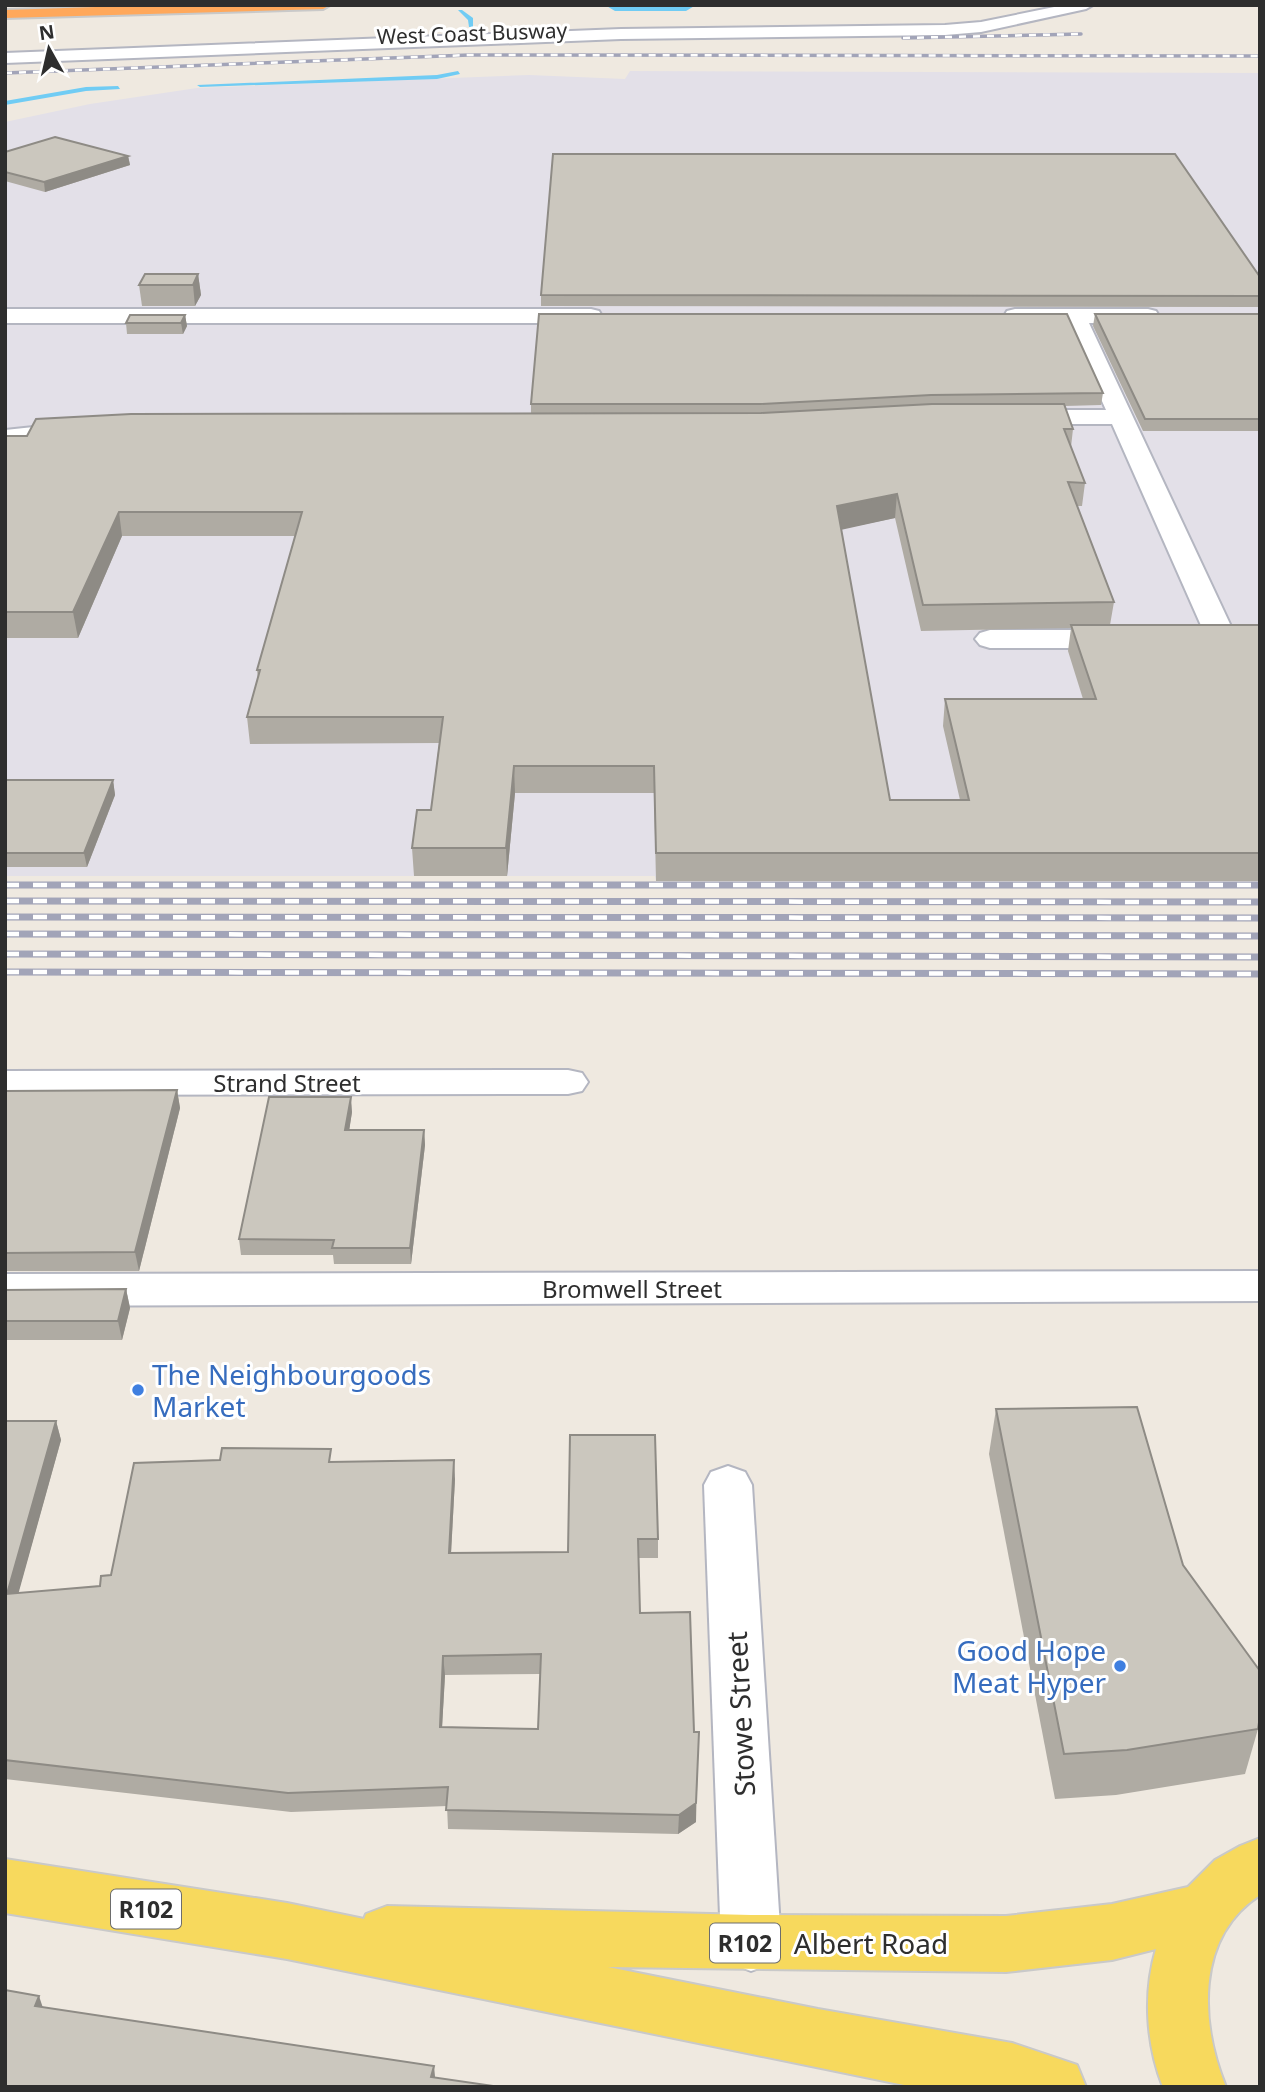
<svg xmlns="http://www.w3.org/2000/svg" width="1265" height="2092" font-family="'Noto Sans',sans-serif">
<style>
.industrial{fill:#e3e0e8}
.lines{fill:none;stroke-linecap:round;stroke-linejoin:round}
.stream{fill:#70ccf4;fill-rule:evenodd}
.canal{fill:#70ccf4;fill-rule:evenodd}
.minor-casing{stroke:#b4b6c1;stroke-width:4}
.major-casing{stroke:#c9c9c9;stroke-width:4}
.highway-casing{stroke:#c9c9c9;stroke-width:4}
.minor{fill:#fff;fill-rule:evenodd}
.major{fill:#f7d95d;fill-rule:evenodd}
.highway{fill:#ffa85b;fill-rule:evenodd}
.rail-far1-casing{stroke:#a2a4b8;stroke-width:3.5}
.rail-casing{stroke:#a2a4b8;stroke-width:7}
.rail-far1{stroke:#fff;stroke-width:2.5;stroke-dasharray:7;stroke-linecap:butt}
.rail{stroke:#fff;stroke-width:4.5;stroke-dasharray:14;stroke-linecap:butt}
.wall{fill:#afaba3;fill-rule:evenodd}
.shaded-wall{fill:#8e8b85}
.building{fill:#cbc7be;stroke:#8e8b85;stroke-width:2;fill-rule:evenodd}
.shop-dot{fill:#3f7fe0;stroke:#fff;stroke-width:2.5}
.labels{text-anchor:middle;dominant-baseline:central;stroke-width:6;stroke-linejoin:round;paint-order:stroke}
.far-street-label{font-size:21px;fill:#2e2e2e;stroke:#fff}
.shield{fill:#fff;stroke:#6d6d6d;stroke-width:2}
.shield-label{font-size:23px;font-weight:bold;fill:#2e2e2e}
.street-label{font-size:24px;fill:#2e2e2e;stroke:#fff}
.near-shop-label{font-size:28px;fill:#366cbe;stroke:#fff;text-anchor:start}
.near-street-label{font-size:28px;fill:#2e2e2e;stroke:#fff}
</style>
<rect width="100%" height="100%" fill="#efe9e0"/>
<!-- industrial -->
<polygon class="industrial" points="630,71 1260,73 1260,881 656,881 655,876 5,876 5,122 90,104 197,88 529,75 625,79"/>
<g class="lines">
<!-- stream -->
<g class="stream">
<polygon points="458,10 462,10 473,18 473,27 469,27 468,20"/>
<polygon points="458,71 460,74 437,79 200,87 197,85 437,75"/>
<polygon points="118,86 120,89 86,91 5,105 5,101 86,87"/>
</g>
<!-- canal -->
<polygon class="canal" points="605,5 696,5 686,11 615,11"/>
<defs>
<g id="minor">
<polygon points="1064,5 1093,5 1086,9 981,32 945,35 621,39 5,63 5,53 621,29 945,25 981,22"/>
<polygon points="5,309 591,309 599,311 602,316 599,321 591,323 5,323"/>
<polygon points="1015,309 1148,309 1156,311 1159,316 1156,321 1148,323 1089,323 1237,639 1232,645 1222,648 1212,645 1207,639 1112,424 1015,424 1006,422 1003,417 1006,412 1015,410 1106,410 1067,323 1007,321 1004,316 1007,311"/>
<polygon points="81,422 90,424 93,429 90,434 5,444 5,430"/>
<polygon points="990,630 1121,630 1131,633 1136,639 1131,645 1121,648 990,648 980,645 975,639 980,633"/>
<polygon points="568,1070 582,1073 588,1082 582,1091 568,1094 5,1095 5,1071"/>
<polygon points="1260,1271 1260,1301 5,1306 5,1274"/>
<polygon points="728,1466 745,1472 752,1485 781,1943 772,1963 751,1971 730,1963 721,1943 704,1485 711,1472"/>
</g>
<path id="major" d="M1260,1838V1895C1195,1937 1200,2023 1226,2087H1163C1146,2044 1143,1993 1156,1949L1112,1960L1006,1972L608,1967L818,2009L1012,2043L1077,2065L1086,2087H914L287,1959L5,1913V1859L287,1903L364,1919L366,1914L387,1906L751,1915L1006,1916L1112,1904L1188,1887L1215,1860L1240,1846Z"/>
<polygon id="highway" points="157,5 330,5 323,9 5,18 5,10"/>
</defs>
<!-- minor casing -->
<use href="#minor" class="minor-casing"/>
<!-- major casing -->
<use href="#major" class="major-casing"/>
<!-- highway casing -->
<use href="#highway" class="highway-casing"/>
<!-- minor -->
<use href="#minor" class="minor"/>
<!-- major -->
<use href="#major" class="major"/>
<!-- highway -->
<use href="#highway" class="highway"/>
<defs>
<g id="rail-far1">
<polyline points="903,38 1081,34"/>
<polyline points="5,73 469,55 1260,56"/>
</g>
<g id="rail">
<polyline points="5,885 1260,885"/>
<polyline points="5,901 1260,902"/>
<polyline points="5,917 1260,918"/>
<polyline points="5,934 1260,936"/>
<polyline points="5,954 1260,957"/>
<polyline points="5,972 1260,974"/>
</g>
</defs>
<!-- rail-far1 casing -->
<use href="#rail-far1" class="rail-far1-casing"/>
<!-- rail casing -->
<use href="#rail" class="rail-casing"/>
<!-- rail-far1 -->
<use href="#rail-far1" class="rail-far1"/>
<!-- rail -->
<use href="#rail" class="rail"/>
</g>
<!-- wall -->
<g class="wall">
<polygon points="5,152 128,156 130,165 45,192 5,181"/>
<polygon points="198,274 201,295 195,306 142,306 139,285"/>
<polygon points="1260,277 1260,307 541,306 541,295"/>
<path d="M539,314L1103,393L1101,405L1065,406L1073,429L1071,447L1085,483L1082,506H1077L1114,602L1110,625H1260V881H656L654,793H515L507,876H414L412,848L431,810L439,743L250,744L247,717L258,679L257,670L295,536H122L78,638H5V436L531,413V404ZM895,518L921,631L1071,628L1068,651L1083,699H945L943,726L960,800H890L841,529Z"/>
<polygon points="1095,314 1260,314 1260,431 1143,431 1093,326"/>
<polygon points="185,315 187,326 183,334 127,334 126,323"/>
<polygon points="5,780 113,780 115,795 87,867 5,867"/>
<polygon points="177,1090 180,1108 139,1271 5,1271 5,1091"/>
<polygon points="352,1112 349,1130 424,1130 425,1145 411,1264 334,1264 333,1255 241,1255 239,1239"/>
<polygon points="126,1289 130,1308 122,1340 5,1340 5,1290"/>
<polygon points="996,1409 1183,1565 1258,1729 1245,1774 1116,1795 1055,1799 989,1454"/>
<path d="M5,1421H56L61,1440L18,1593L100,1586L111,1575L333,1462L455,1479L451,1553L568,1552L570,1435L658,1539V1558H639L640,1613L694,1732H699L696,1822L678,1834L448,1829L447,1806L291,1812L5,1779ZM540,1674L538,1729L442,1727L445,1675Z"/>
</g>
<!-- shaded-wall -->
<g class="shaded-wall">
<polygon points="128,156 130,165 45,192 44,182"/>
<polygon points="198,274 201,295 195,306 193,285"/>
<polygon points="185,315 187,326 183,334 181,323"/>
<polygon points="897,494 895,518 836,531 837,506"/>
<polygon points="119,512 122,536 78,638 73,612"/>
<polygon points="514,766 515,793 507,876 506,848"/>
<polygon points="113,780 115,795 87,867 84,853"/>
<polygon points="177,1090 180,1108 139,1271 135,1252"/>
<polygon points="351,1097 352,1112 347,1145 345,1130"/>
<polygon points="424,1130 425,1145 411,1264 410,1248"/>
<polygon points="126,1289 130,1308 122,1340 118,1321"/>
<polygon points="56,1421 61,1440 13,1613 7,1594"/>
<polygon points="454,1460 455,1479 450,1572 449,1553"/>
<polygon points="443,1656 445,1675 441,1746 440,1727"/>
<polygon points="696,1803 696,1822 678,1834 679,1815"/>
<polygon points="39,1996 46,2017 35,2006"/>
<polygon points="434,2066 436,2087 431,2077"/>
</g>
<!-- building -->
<g class="building">
<polygon points="55,137 128,156 44,182 5,172 5,152"/>
<polygon points="553,154 1175,154 1260,277 1260,296 541,295"/>
<polygon points="145,274 198,274 193,285 139,285"/>
<polygon points="539,314 1067,314 1103,393 931,395 760,404 531,404"/>
<polygon points="1095,314 1260,314 1260,419 1145,419"/>
<polygon points="130,315 185,315 181,323 126,323"/>
<polygon points="932,404 1064,404 1073,429 1064,429 1085,483 1068,482 1114,602 923,605 897,494 837,506 890,800 969,800 945,699 1096,699 1071,625 1260,625 1260,853 656,853 654,766 514,766 506,848 412,848 417,810 431,810 443,717 247,717 260,670 257,670 302,512 119,512 73,612 5,612 5,436 27,436 36,419 131,414 761,413"/>
<polygon points="5,780 113,780 84,853 5,853"/>
<polygon points="177,1090 135,1252 5,1253 5,1091"/>
<polygon points="269,1097 351,1097 345,1130 424,1130 410,1248 332,1248 334,1240 239,1239"/>
<polygon points="126,1289 118,1321 5,1321 5,1290"/>
<polygon points="1137,1407 1183,1565 1260,1671 1260,1716 1258,1729 1127,1750 1064,1754 996,1409"/>
<path d="M5,1421H56L7,1594L100,1586L101,1576L111,1575L134,1463L220,1460L222,1448L331,1449L329,1462L454,1460L449,1553L568,1552L570,1435H655L658,1539H638L640,1613L690,1612L694,1732H699L696,1803L679,1815L446,1810L448,1787L288,1793L5,1760ZM541,1654L538,1729L440,1727L443,1656Z"/>
<polygon points="5,1990 39,1996 35,2006 434,2066 431,2077 500,2087 5,2087"/>
</g>
<!-- markers -->
<g class="shop-dot">
<circle cx="138" cy="1390" r="7"/>
<circle cx="1120" cy="1666" r="7"/>
</g>
<g class="labels">
<!-- far-street labels -->
<g class="far-street-label">
<text transform="translate(472 33) rotate(-2)">West Coast Busway</text>
</g>
<!-- shield labels -->
<g class="shield">
<rect x="111" y="1889.5" width="70" height="39" rx="5"/>
<rect x="710" y="1923.5" width="70" height="39" rx="5"/>
</g>
<g class="shield-label">
<text x="146" y="1909">R102</text>
<text x="745" y="1943">R102</text>
</g>
<!-- street labels -->
<g class="street-label">
<text x="287" y="1082">Strand Street</text>
<text x="632" y="1288">Bromwell Street</text>
</g>
<!-- near-shop labels -->
<g class="near-shop-label">
<text x="152" y="1374">The Neighbourgoods<tspan x="152" dy="32">Market</tspan></text>
<text x="1106" y="1650" text-anchor="end">Good Hope<tspan x="1106" dy="32">Meat Hyper</tspan></text>
</g>
<!-- near-street labels -->
<g class="near-street-label">
<text transform="translate(740 1714) rotate(-93)">Stowe Street</text>
<text x="871" y="1943">Albert Road</text>
</g>
</g>
<!-- border -->
<rect width="1265" height="2092" fill="none" stroke="#2e2e2e" stroke-width="14"/>
<!-- north arrow -->
<g transform="translate(49 49) rotate(352)" stroke="#ffffff" stroke-width="5" paint-order="stroke">
<path d="M0-5L12 26L0 18L-12 26Z" fill="#2e2e2e"/>
<text y="-10" font-size="19" font-weight="bold" text-anchor="middle" fill="#2e2e2e">N</text>
</g>
</svg>
